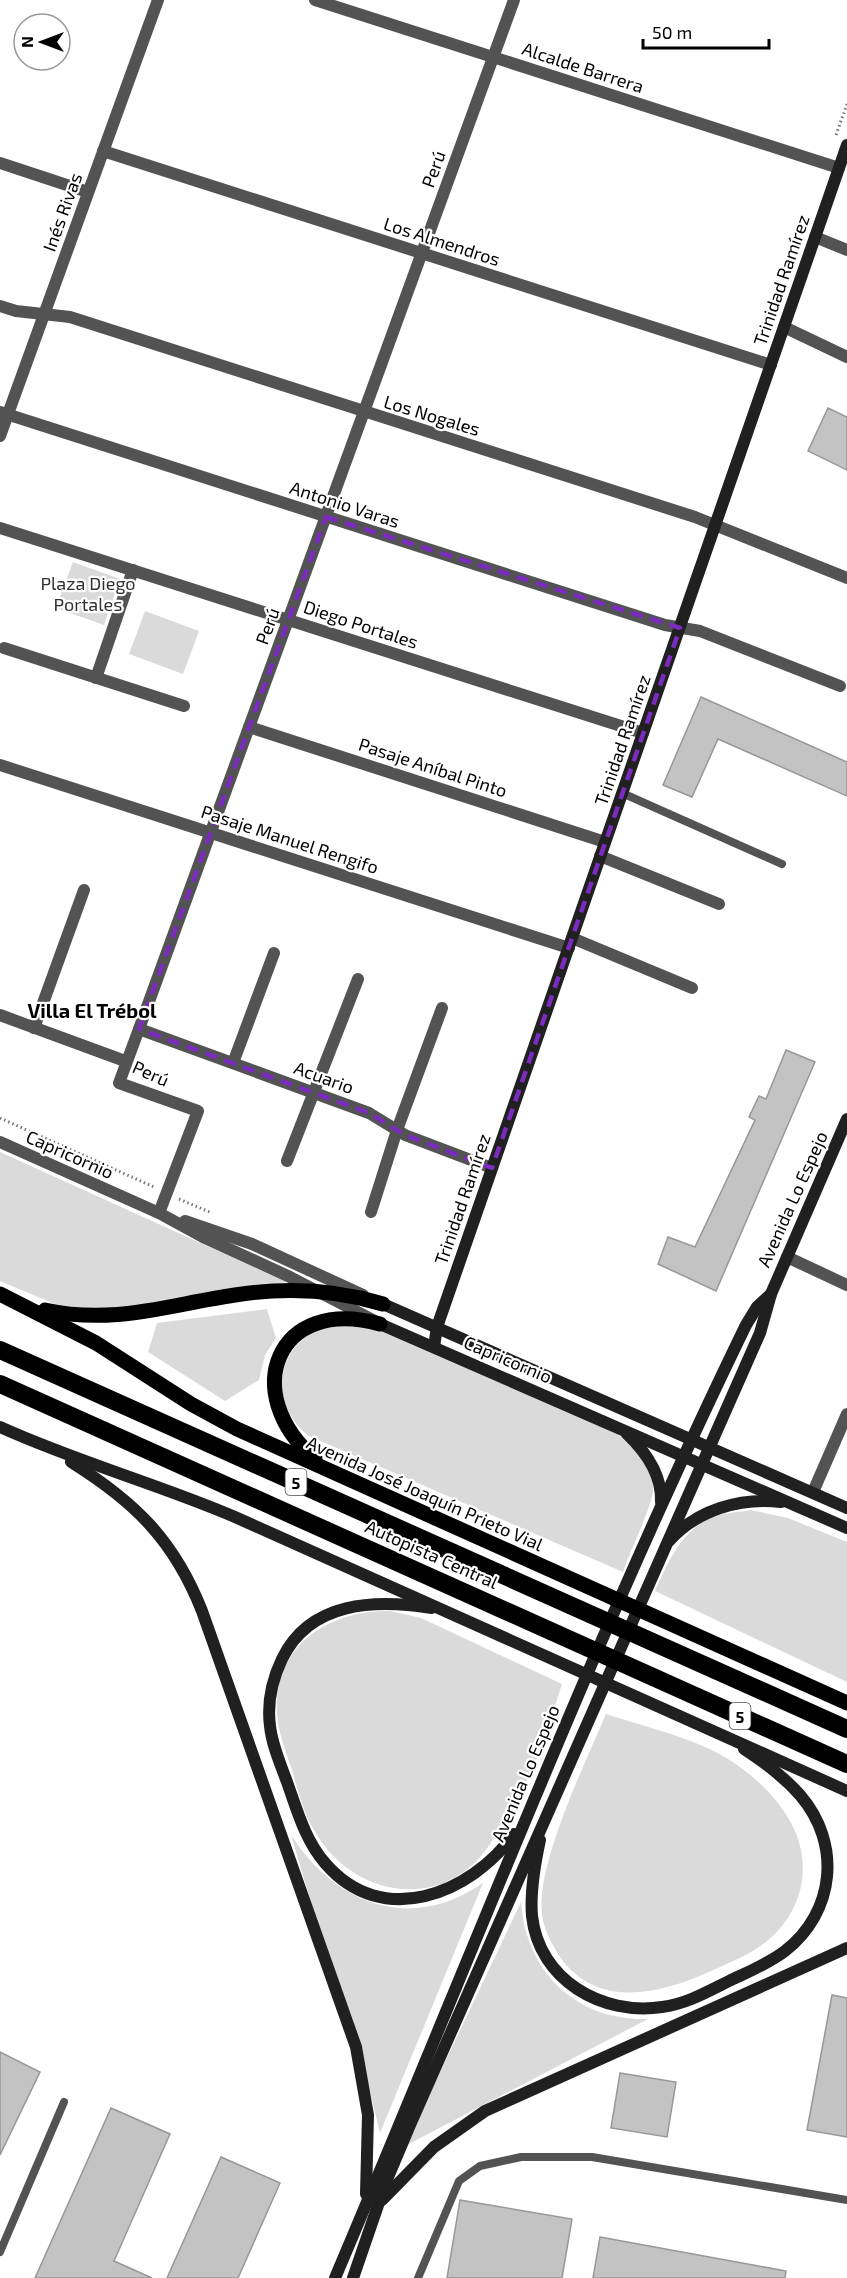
<svg xmlns="http://www.w3.org/2000/svg" width="847" height="2278" font-family="'Exo 2',sans-serif">
<style>
.green{fill:#dadada}
.building{fill:#c3c3c3;stroke:#979797;stroke-width:1.5}
.lines{fill:none;stroke-linecap:round;stroke-linejoin:round}
.path{stroke:#757575;stroke-width:3;stroke-dasharray:1.5 3;stroke-linecap:butt}
.service{stroke:#535353;stroke-width:8}
.minor{stroke:#535353;stroke-width:12}
.tertiary{stroke:#535353;stroke-width:12}
.secondary{stroke:#202020;stroke-width:12}
.primary{stroke:#000;stroke-width:15}
.motorway{stroke:#000;stroke-width:18}
.marked{fill:none;stroke:#7b2cbf;stroke-width:4.5;stroke-dasharray:12 8;stroke-linejoin:round}
.labels{text-anchor:middle;dominant-baseline:central;stroke-width:4.5;stroke-linejoin:round;paint-order:stroke}
.shield{fill:#fff;stroke:#4c4c4c;stroke-width:1.5}
.shield-label{font-size:16px;font-weight:bold;fill:#000}
.street-label{font-size:18px;fill:#000;stroke:#fff}
.park-label{font-size:18px;fill:#313131;stroke:#fff}
.neighbourhood-label{font-size:20px;font-weight:bold;fill:#000;stroke:#fff}
</style>
<rect width="100%" height="100%" fill="#fff"/>
<!-- green -->
<g class="green">
<polygon points="73,562 120,579 104,625 56,608"/>
<polygon points="145,611 199,631 183,674 129,654"/>
<polygon points="0,1152 286,1282 107,1310 62,1307 0,1281"/>
<polygon points="267,1309 276,1338 265,1355 259,1380 225,1401 148,1352 157,1323"/>
<path d="M368,1324L617,1434C634,1448 655,1468 653,1492C651,1508 629,1554 623,1572L309,1436C276,1411 271,1363 306,1337C310,1333 316,1328 321,1326C335,1323 353,1325 368,1324Z"/>
<path d="M751,1510L788,1518L847,1542V1682L655,1591C668,1562 680,1533 710,1518C722,1513 739,1512 751,1510Z"/>
<path d="M390,1611L421,1618L562,1684C552,1714 544,1746 530,1774C523,1788 514,1800 507,1814C499,1828 492,1844 481,1856C431,1913 348,1892 314,1830C303,1812 298,1790 292,1770C286,1752 278,1733 277,1713C273,1646 328,1610 390,1611Z"/>
<path d="M606,1714C639,1725 674,1733 705,1747C736,1760 769,1787 787,1816C817,1863 803,1919 756,1949C742,1958 726,1964 711,1971C661,1994 597,2010 560,1957C552,1944 544,1930 542,1915C536,1863 585,1764 606,1714Z"/>
<path d="M291,1835C336,1905 411,1933 483,1883L380,2133L353,2020L320,1932Z"/>
<path d="M521,1902C526,1972 576,2021 648,2019L405,2146Z"/>
</g>
<!-- building -->
<g class="building">
<polygon points="828,408 847,417 847,470 808,451"/>
<polygon points="701,697 847,762 847,796 718,739 692,797 663,785"/>
<polygon points="786,1050 815,1062 716,1291 658,1264 668,1237 695,1247 755,1120 749,1117 759,1096 766,1099"/>
<polygon points="832,1995 847,1998 847,2137 807,2130"/>
<polygon points="0,2052 40,2072 0,2155"/>
<polygon points="620,2073 676,2082 667,2137 611,2128"/>
<polygon points="111,2108 170,2134 114,2261 152,2278 35,2278"/>
<polygon points="221,2157 280,2183 238,2278 167,2278"/>
<polygon points="460,2200 572,2219 562,2278 447,2278"/>
<polygon points="600,2237 786,2271 785,2278 593,2278"/>
</g>
<g class="lines">
<!-- path -->
<g class="path">
<polyline points="836,135 847,104"/>
<polyline points="0,1118 154,1187"/>
<polyline points="179,1199 212,1213"/>
</g>
<!-- service -->
<g class="service">
<polyline points="622,793 782,864"/>
<polyline points="0,2252 64,2102"/>
<polyline points="418,2278 459,2181 480,2166 521,2157 592,2157 847,2200"/>
</g>
<!-- minor -->
<g class="minor">
<polyline points="315,0 839,168"/>
<polyline points="103,151 771,365"/>
<polyline points="0,163 88,192"/>
<polyline points="815,237 847,250"/>
<polyline points="0,306 16,311 70,317 695,517 847,578"/>
<polyline points="784,327 847,357"/>
<polyline points="0,412 665,625 700,631 840,686"/>
<polyline points="0,436 158,0"/>
<polyline points="0,528 643,733"/>
<polyline points="4,648 184,706"/>
<polyline points="96,678 133,570"/>
<polyline points="249,727 605,842"/>
<polyline points="0,765 569,948"/>
<polyline points="600,856 719,904"/>
<polyline points="572,938 692,988"/>
<polyline points="0,1015 125,1061"/>
<polyline points="34,1028 84,890"/>
<polyline points="139,1029 369,1113 405,1135 492,1168"/>
<polyline points="233,1063 274,953"/>
<polyline points="287,1161 358,979"/>
<polyline points="371,1212 397,1130 442,1008"/>
<polyline points="159,1213 198,1111 119,1083 139,1029 514,0"/>
<polyline points="787,1257 847,1285"/>
<polyline points="813,1492 847,1414"/>
</g>
<!-- tertiary -->
<g class="tertiary">
<polyline points="0,1142 159,1213 203,1237 290,1277 375,1321"/>
<polyline points="185,1221 252,1244 363,1295"/>
</g>
<!-- secondary -->
<g class="secondary">
<polyline points="383,1304 847,1508"/>
<polyline points="380,1324 847,1528"/>
<polyline points="434,1347 437,1327 847,145"/>
<path d="M0,1427C77,1462 158,1484 235,1517L847,1791"/>
<path d="M627,1434C646,1452 662,1475 661,1502"/>
<path d="M71,1462C135,1502 174,1540 202,1611L356,2047L368,2115L366,2194"/>
<path d="M669,1541C697,1510 740,1497 781,1502"/>
<path d="M432,1608C375,1599 310,1601 282,1659C272,1680 267,1703 270,1726C272,1745 280,1763 287,1782C297,1810 305,1840 325,1863C382,1930 471,1894 514,1834"/>
<path d="M540,1840C535,1863 530,1892 532,1916C539,1980 602,2016 662,2007C686,2004 707,1992 729,1981C748,1972 768,1964 785,1951C835,1912 842,1844 800,1795C785,1778 764,1762 744,1749"/>
<polyline points="382,2200 434,2147 485,2111 847,1948"/>
<path d="M335,2278C470,1960 594,1637 746,1325L757,1307L771,1294"/>
<polyline points="353,2278 386,2182 410,2125 760,1333 771,1294 847,1119"/>
</g>
<!-- primary -->
<g class="primary">
<polyline points="0,1294 96,1343 191,1404 237,1429 847,1703"/>
<path d="M45,1310C114,1325 167,1305 235,1295C286,1287 333,1289 383,1304"/>
<path d="M315,1459C238,1393 277,1295 380,1324"/>
</g>
<!-- motorway -->
<g class="motorway">
<polyline points="0,1350 847,1729"/>
<polyline points="0,1384 847,1764"/>
</g>
</g>
<!-- marked area -->
<path class="marked" d="M326,517L680,628L492,1168L405,1135L369,1113L139,1029Z"/>
<g class="labels">
<!-- shield labels -->
<g class="shield">
<rect x="285.5" y="1469" width="21" height="26" rx="4.5"/>
<rect x="729.5" y="1703" width="21" height="26" rx="4.5"/>
</g>
<g class="shield-label">
<text x="296" y="1482">5</text>
<text x="740" y="1716">5</text>
</g>
<!-- street labels -->
<g class="street-label">
<text transform="translate(583 67) rotate(18)">Alcalde Barrera</text>
<text transform="translate(433 169) rotate(-70)">Perú</text>
<text transform="translate(62 212) rotate(-70)">Inés Rivas</text>
<text transform="translate(442 241) rotate(18)">Los Almendros</text>
<text transform="translate(781 280) rotate(-71)">Trinidad Ramírez</text>
<text transform="translate(432 415) rotate(17)">Los Nogales</text>
<text transform="translate(345 504) rotate(18)">Antonio Varas</text>
<text transform="translate(361 624) rotate(18)">Diego Portales</text>
<text transform="translate(267 626) rotate(-70)">Perú</text>
<text transform="translate(622 740) rotate(-71)">Trinidad Ramírez</text>
<text transform="translate(433 767) rotate(18)">Pasaje Aníbal Pinto</text>
<text transform="translate(290 839) rotate(18)">Pasaje Manuel Rengifo</text>
<text transform="translate(151 1073) rotate(24)">Perú</text>
<text transform="translate(324 1077) rotate(20)">Acuario</text>
<text transform="translate(70 1154) rotate(24)">Capricornio</text>
<text transform="translate(462 1199) rotate(-71)">Trinidad Ramírez</text>
<text transform="translate(792 1199) rotate(-66)">Avenida Lo Espejo</text>
<text transform="translate(508 1359) rotate(23)">Capricornio</text>
<text transform="translate(425 1493) rotate(24)">Avenida José Joaquín Prieto Vial</text>
<text transform="translate(432 1554) rotate(24)">Autopista Central</text>
<text transform="translate(525 1773) rotate(-67)">Avenida Lo Espejo</text>
</g>
<!-- park labels -->
<g class="park-label">
<text x="88" y="583">Plaza Diego<tspan x="88" dy="21">Portales</tspan></text>
</g>
<!-- neighbourhood labels -->
<g class="neighbourhood-label">
<text x="92" y="1010">Villa El Trébol</text>
</g>
</g>
<!-- north arrow -->
<g transform="translate(42 42) rotate(270)"><circle r="28" fill="#ffffff" stroke="#999999" stroke-width="1.5"/>
<path d="M0-4.5L10 22L0 15L-10 22Z" fill="#000000"/>
<text y="-9" font-size="16" font-weight="bold" text-anchor="middle" fill="#000000">N</text>
</g>
<!-- scale -->
<path d="M643 39v9h126v-9" fill="none" stroke="#000000" stroke-width="3"/>
<text x="652" y="39" font-size="18" fill="#000000" stroke="#ffffff" stroke-width="4.5" paint-order="stroke">50 m</text>
</svg>
